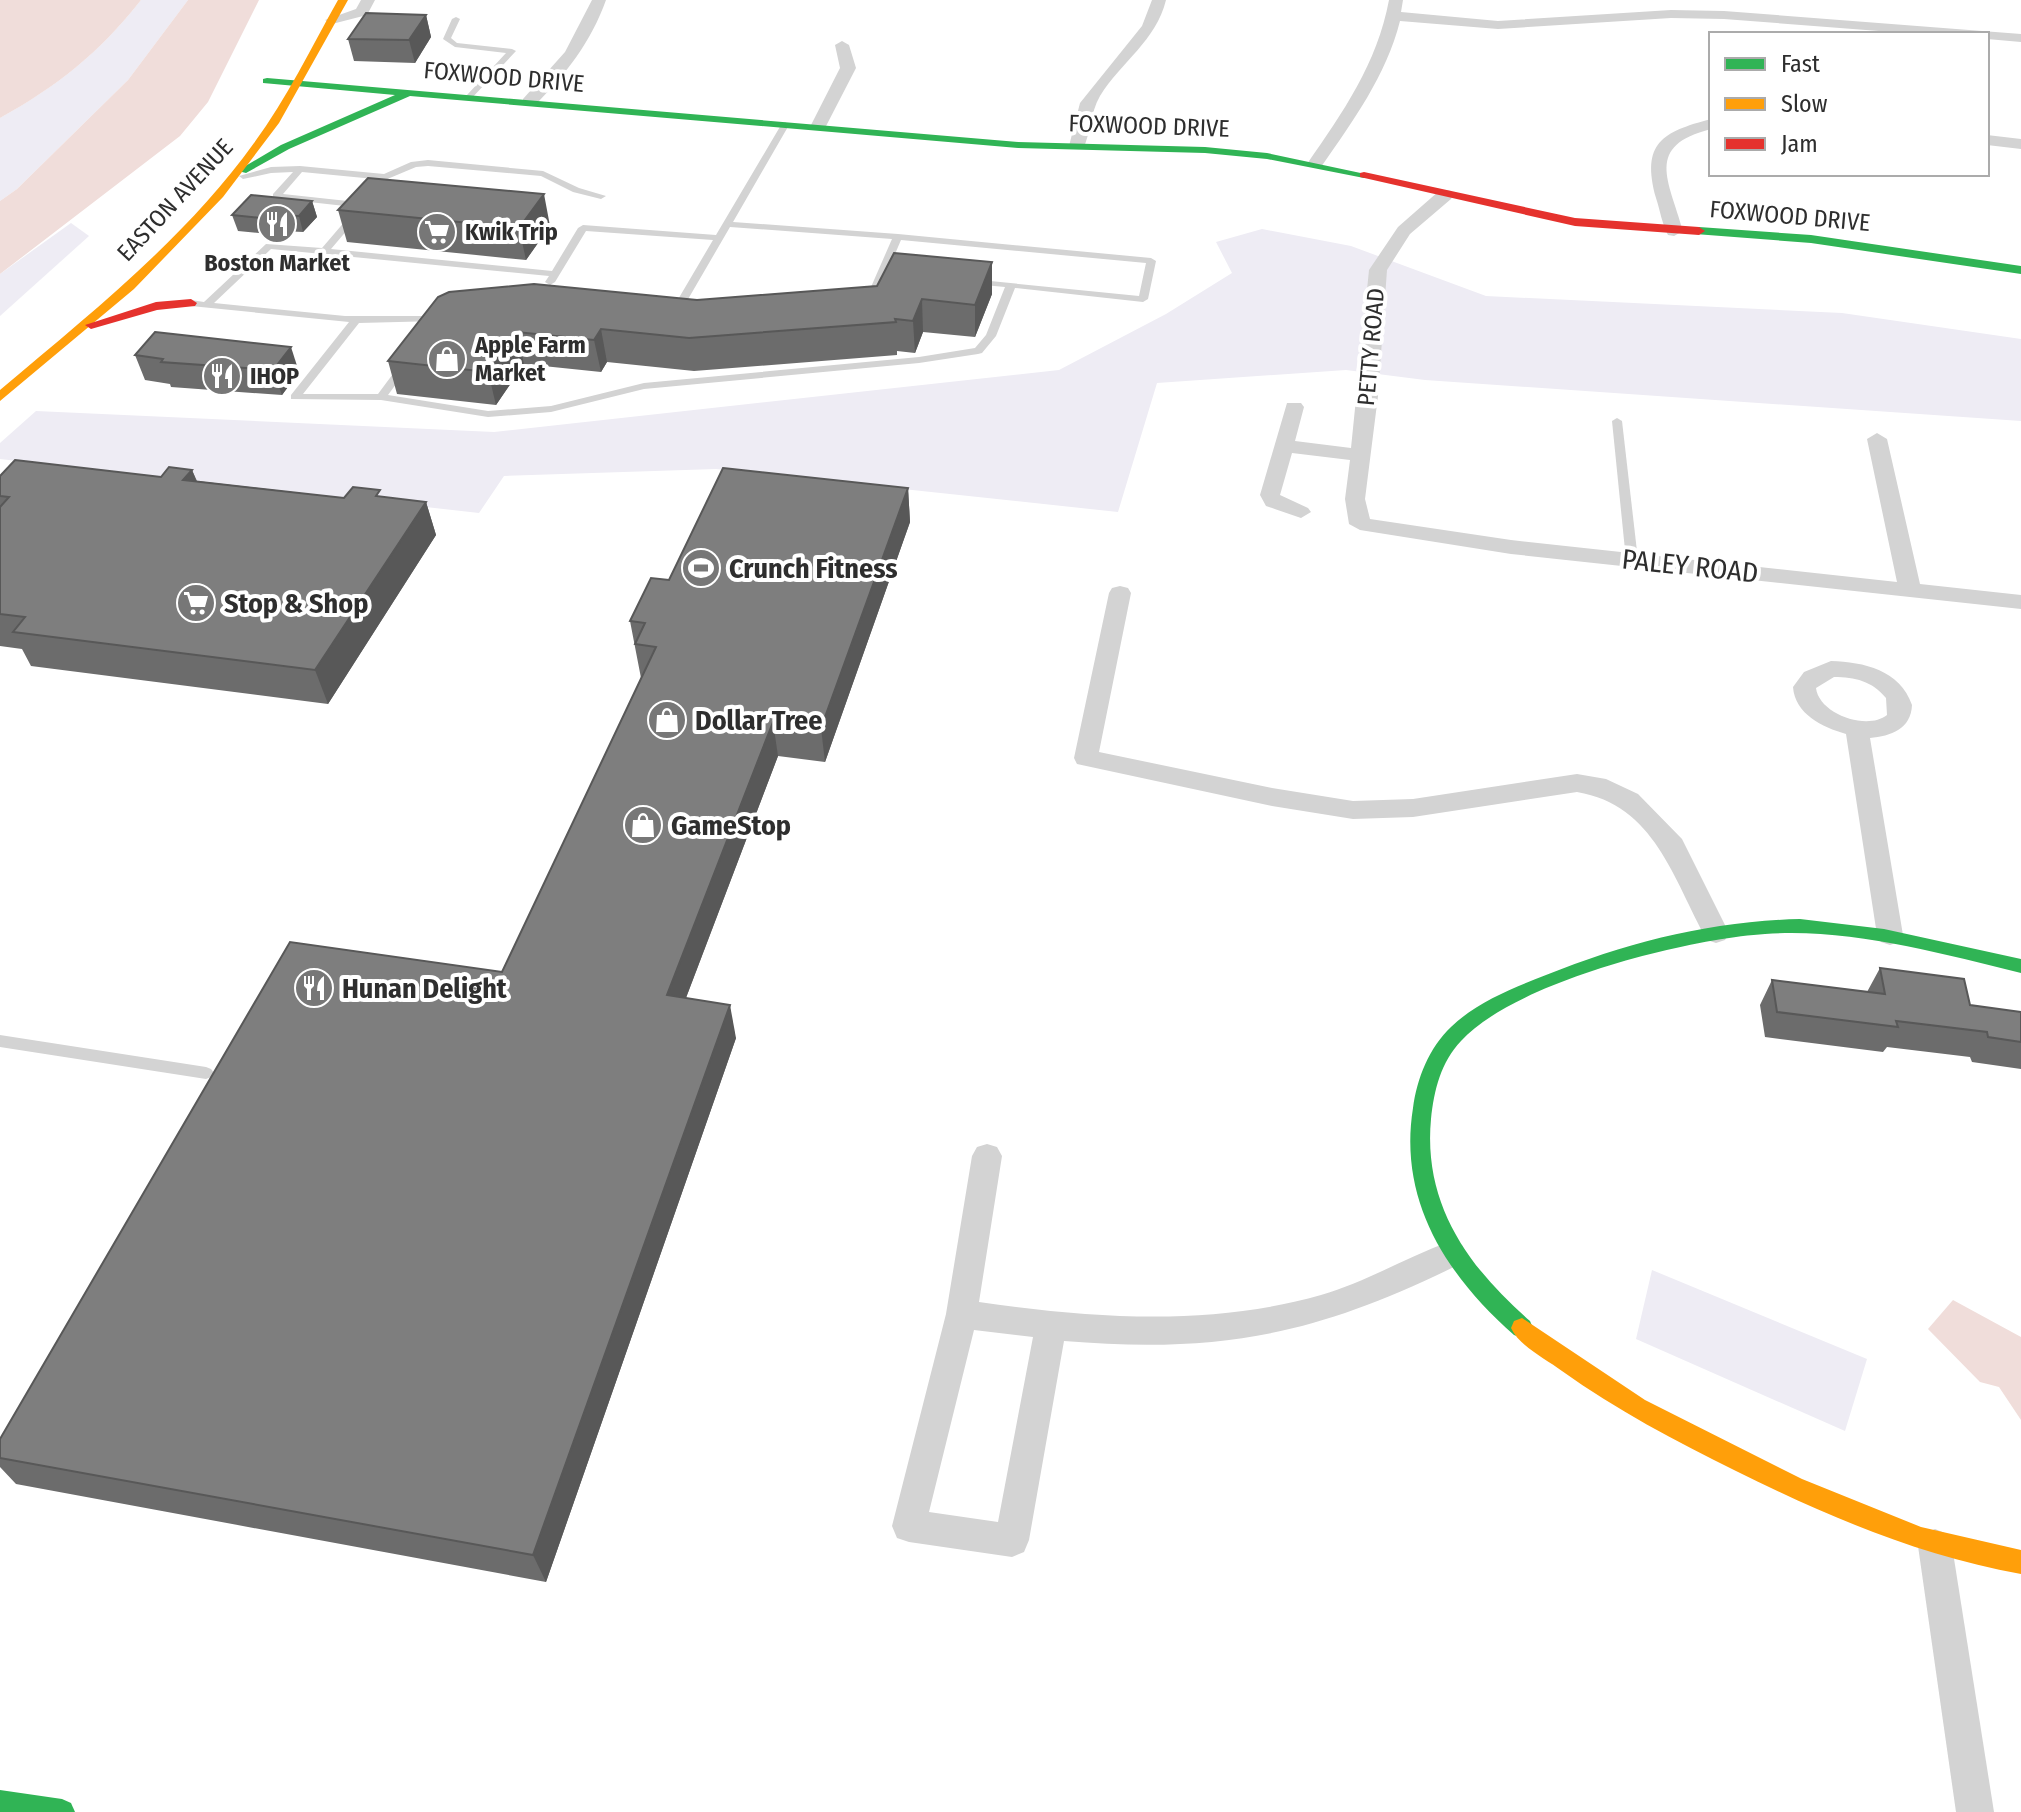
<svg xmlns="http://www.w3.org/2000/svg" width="2021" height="1812" font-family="'Fira Sans Condensed',sans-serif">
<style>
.green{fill:#eeecf4}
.water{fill:#f0ddda}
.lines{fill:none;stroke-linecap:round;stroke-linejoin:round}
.lane{fill:#d3d3d3;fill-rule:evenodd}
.street{fill:#d3d3d3;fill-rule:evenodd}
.fast{fill:#30b455;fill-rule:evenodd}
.slow{fill:#ff9f0a;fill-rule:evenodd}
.jam{fill:#e5322d;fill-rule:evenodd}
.wall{fill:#6c6c6c}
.shaded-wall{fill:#585858}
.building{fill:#7e7e7e;stroke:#585858;stroke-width:2}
.labels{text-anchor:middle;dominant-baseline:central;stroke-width:8;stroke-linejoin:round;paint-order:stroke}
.far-street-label{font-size:24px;fill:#2e2e2e;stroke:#fff}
.far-poi-label{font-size:24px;font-weight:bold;fill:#2e2e2e;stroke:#fff;text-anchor:start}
.street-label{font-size:28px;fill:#2e2e2e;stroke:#fff}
.poi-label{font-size:28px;font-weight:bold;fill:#2e2e2e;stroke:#fff;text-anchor:start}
</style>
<rect width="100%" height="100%" fill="#fff"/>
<!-- green -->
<g class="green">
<path d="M141,0H188L128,80L17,189L0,201V118C59,85 99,53 141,0Z"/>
<polygon points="71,223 89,236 0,316 0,274"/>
<polygon points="1262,229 1351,246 1486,296 1842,313 2021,339 2021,421 1425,380 1346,370 1157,383 1118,512 716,469 504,476 479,513 0,459 0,443 36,411 494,432 1059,370 1166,314 1232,273 1216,242"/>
<polygon points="1652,1270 1867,1359 1845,1431 1636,1339"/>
</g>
<!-- water -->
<g class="water">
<path d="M0,0H141C99,53 59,85 0,118Z"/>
<polygon points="188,0 259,0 208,102 180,136 0,274 0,201 17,189 128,80"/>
<polygon points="1953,1300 2021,1337 2021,1420 1999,1387 1980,1382 1928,1329"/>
</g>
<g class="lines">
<!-- lane -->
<g class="lane">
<polygon points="456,17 460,19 451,38 457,43 512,49 516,51 470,100 466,97 467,95 506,53 455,47 443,39 452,19"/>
<path d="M785,122L789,125L733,222L898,234L1151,258L1156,261L1148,299L1143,302L1015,288L996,336L982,353L978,354L919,363L644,389L551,412L488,417L381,400L291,399V395L349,322L191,306L186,303L191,300L204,302L266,244L322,248L352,213L355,212L360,215L331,249L552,271L578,228L583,225L716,235L781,125ZM730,227L892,239L864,303L869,306L874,303L901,240L1146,263L1139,296L970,279V283L973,284L1005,287L986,335L975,348L919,357L644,383L551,406L488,411L388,395L410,365L405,362L401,363L378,394H303L359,323L438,321L442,320V316H345L214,303L271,249L549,276L545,282L550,285L555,282L586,231L713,240L670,313L675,316L680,313Z"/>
<polygon points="428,160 543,171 579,188 606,196 601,199 573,192 541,176 428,166 416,167 385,180 302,172 283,194 366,203 368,205 363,208 273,198 273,194 293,172 271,173 243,179 239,176 271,167 300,166 384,174 411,162"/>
<polygon points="1617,418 1622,421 1638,560 1632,564 1626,560 1612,421"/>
<polygon points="0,1035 206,1067 211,1069 214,1073 211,1077 206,1079 0,1047"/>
</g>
<!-- street -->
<g class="street">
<polygon points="361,0 375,0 367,15 332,24 325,20 356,9"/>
<path d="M592,0H606C591,42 566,74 535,105H523V99L565,52Z"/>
<path d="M1152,0H1166C1156,41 1121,62 1100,96C1090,113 1091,133 1083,149H1071L1069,146L1080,103L1142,26Z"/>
<path d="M1389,0H1403L1401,12L1498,21L1671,10L1724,11L2021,34V42L1987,39V34H1918L1724,19L1671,18L1498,29L1400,21C1386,76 1353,121 1321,167H1309L1307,164C1343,112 1377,64 1389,0Z"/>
<polygon points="842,41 849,45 856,68 824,130 812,130 810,127 840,68 835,45"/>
<path d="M1711,119V129C1644,146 1669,180 1683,231L1674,236L1668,235C1662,224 1660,210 1656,198C1641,143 1662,132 1711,119Z"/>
<polygon points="1987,135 2021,139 2021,149 1987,145"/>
<polygon points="1445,190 1451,191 1453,195 1451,199 1410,234 1387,270 1378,396 1365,499 1370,519 1511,540 1897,582 1867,439 1877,433 1887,439 1920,584 2021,595 2021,609 1511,554 1360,530 1349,524 1345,499 1350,460 1292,453 1280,495 1308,508 1311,512 1301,518 1266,506 1260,495 1287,403 1301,403 1304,407 1295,441 1351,448 1369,270 1398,227 1439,191"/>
<path d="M1120,586L1128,588L1131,593L1099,752L1272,788L1353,801L1413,799L1577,774L1606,779L1638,794L1682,839L1729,933L1725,940L1716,943L1707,940C1673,879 1655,805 1577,792L1413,817L1353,819L1272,806L1077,764L1074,758L1109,593L1112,588Z"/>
<path d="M1831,661C1864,662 1900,670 1912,705C1911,729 1891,736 1870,738L1903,935L1899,942L1890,945L1881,942L1877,935L1846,734C1822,727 1795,714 1793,687L1804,672ZM1834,677C1855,677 1872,681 1886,698L1887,715C1867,731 1819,714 1816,688Z"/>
<path d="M987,1144L997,1147L1002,1156L979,1302C1093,1318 1209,1327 1321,1295C1366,1282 1407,1257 1451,1241L1462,1245L1466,1254L1462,1263C1319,1334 1223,1354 1064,1341L1029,1540L1024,1552L1012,1557L909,1542L897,1538L892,1526L946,1314L972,1156L977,1147ZM974,1330L1033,1337L998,1522L929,1512Z"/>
<polygon points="1935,1529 1947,1534 1952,1546 1994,1812 1956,1812 1918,1546 1923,1534"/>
</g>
<!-- fast -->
<g class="fast">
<polygon points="267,78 1018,142 1205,147 1267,153 1370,175 1364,178 1267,159 1205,153 1018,148 410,96 289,149 246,173 242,172 242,168 281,145 395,95 263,83 263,79"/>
<polygon points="1699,227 1811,235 2021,266 2021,274 1811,243 1695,234 1693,231"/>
<path d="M1800,919L1884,929L2021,959V973C1938,953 1851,928 1765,934C1686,939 1515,982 1461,1041C1441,1062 1434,1090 1431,1119C1423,1204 1468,1267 1530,1321L1533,1328L1530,1335L1522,1338L1514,1335C1447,1276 1398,1201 1413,1108C1417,1078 1429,1048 1451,1027C1477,1002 1513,988 1546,975C1629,942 1711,921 1800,919Z"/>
<polygon points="0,1790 62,1799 71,1803 75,1812 0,1812"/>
</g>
<!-- slow -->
<g class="slow">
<path d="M338,0H348L279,123L223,197L134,289L0,401V390C90,314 185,239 254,143C287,98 311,48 338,0Z"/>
<path d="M1522,1318L1645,1400L1802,1479L1921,1527L2021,1550V1574C1920,1556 1827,1516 1736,1471C1676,1441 1616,1410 1562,1371C1546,1359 1519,1346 1511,1328L1514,1321Z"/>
</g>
<!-- jam -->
<g class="jam">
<polygon points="1364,172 1575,218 1699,227 1705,231 1699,235 1575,226 1360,177 1360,173"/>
<polygon points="191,299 197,303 195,306 157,310 91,329 85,325 156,302"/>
</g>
</g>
<!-- wall -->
<g class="wall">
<polygon points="426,15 431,37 415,63 354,61 348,39"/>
<polygon points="312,201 317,217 303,232 281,231 278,235 238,231 232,215"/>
<polygon points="338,210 550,226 526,260 347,242"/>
<polygon points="992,294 975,337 923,332 915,353 897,351 897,355 694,371 607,362 601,372 524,364 496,405 397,394 388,361 438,297 697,300"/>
<polygon points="135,355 299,372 282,395 171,387 170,384 145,380"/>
<polygon points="192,470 197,481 344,498 382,497 426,502 436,535 328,704 31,666 22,649 0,646 0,476 161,477"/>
<polygon points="908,488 910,522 825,762 778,756 686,998 736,1038 546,1582 16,1484 0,1467 0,1439 502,972 641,678 630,621 669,580"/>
<polygon points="1880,968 1970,1005 2021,1012 2021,1069 1972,1062 1970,1057 1887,1047 1883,1052 1765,1037 1760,1005 1772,980 1867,992"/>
</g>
<!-- shaded-wall -->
<g class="shaded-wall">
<polygon points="426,15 431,37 415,63 409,40"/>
<polygon points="544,194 550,226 526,260 519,228"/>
<polygon points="312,201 317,217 303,232 299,216"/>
<polygon points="276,215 281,231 278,235 272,219"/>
<polygon points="992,262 992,294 975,337 975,305"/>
<polygon points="922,299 923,332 915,353 913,321"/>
<polygon points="601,329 607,362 601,372 594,340"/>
<polygon points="517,332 524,364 496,405 488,372"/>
<polygon points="291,347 299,372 282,395 273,370"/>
<polygon points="192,470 205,503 183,480"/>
<polygon points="908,488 910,522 825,762 821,728"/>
<polygon points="426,502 436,535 328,704 315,670"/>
<polygon points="773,722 778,756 674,1029 667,995"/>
<polygon points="730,1005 736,1038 546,1582 533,1555"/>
</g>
<!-- building -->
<g class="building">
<polygon points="366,13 426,15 409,40 348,39"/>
<polygon points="368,178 544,194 519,228 338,210"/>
<polygon points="251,195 312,201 299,216 276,215 272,219 232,215"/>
<polygon points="894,253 992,262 975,305 922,299 913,321 895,319 896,322 689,338 601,329 594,340 517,332 488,372 388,361 438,297 449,292 534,284 697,300 877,286"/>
<polygon points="155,332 291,347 273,370 161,362 163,359 135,355"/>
<polygon points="15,460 161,477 169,467 192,470 183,480 344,498 353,487 380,490 376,496 426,502 315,670 13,632 25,617 0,614 0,507 9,497 0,496 0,476"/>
<polygon points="723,468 908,488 821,728 773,722 667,995 730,1005 533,1555 0,1458 0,1439 290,942 502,972 656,647 635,644 645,623 630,621 651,578 669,580"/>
<polygon points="1880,968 1964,979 1970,1005 2021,1012 2021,1042 1988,1037 1987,1032 1896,1021 1898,1027 1777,1012 1772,980 1885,994"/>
</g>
<!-- icons -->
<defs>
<symbol id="restaurant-disc" viewBox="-11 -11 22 22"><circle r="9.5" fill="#777" stroke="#fff"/><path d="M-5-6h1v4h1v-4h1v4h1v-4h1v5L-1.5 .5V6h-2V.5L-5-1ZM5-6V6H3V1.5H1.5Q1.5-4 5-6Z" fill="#fff"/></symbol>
<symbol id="supermarket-disc" viewBox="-11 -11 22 22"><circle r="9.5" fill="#777" stroke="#fff"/><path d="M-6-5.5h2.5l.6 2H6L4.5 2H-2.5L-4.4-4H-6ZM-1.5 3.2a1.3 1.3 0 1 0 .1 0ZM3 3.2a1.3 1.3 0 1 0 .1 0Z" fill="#fff"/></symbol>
<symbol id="shop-disc" viewBox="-11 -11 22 22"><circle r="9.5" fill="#777" stroke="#fff"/><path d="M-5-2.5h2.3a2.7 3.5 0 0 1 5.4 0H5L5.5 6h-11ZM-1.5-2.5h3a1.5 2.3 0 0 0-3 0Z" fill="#fff"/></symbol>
<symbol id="stadium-disc" viewBox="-11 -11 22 22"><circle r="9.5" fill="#777" stroke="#fff"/><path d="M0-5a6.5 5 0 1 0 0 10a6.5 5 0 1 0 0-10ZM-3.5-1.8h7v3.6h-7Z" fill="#fff"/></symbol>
</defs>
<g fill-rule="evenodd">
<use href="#restaurant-disc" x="255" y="202" width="44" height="44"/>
<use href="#supermarket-disc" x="415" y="210" width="44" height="44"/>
<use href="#shop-disc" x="425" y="337" width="44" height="44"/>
<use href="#restaurant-disc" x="200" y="354" width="44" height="44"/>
<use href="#stadium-disc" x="679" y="546" width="44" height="44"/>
<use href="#supermarket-disc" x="174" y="581" width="44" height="44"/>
<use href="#shop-disc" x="645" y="698" width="44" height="44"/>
<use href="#shop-disc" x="621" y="803" width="44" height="44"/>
<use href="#restaurant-disc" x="292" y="966" width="44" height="44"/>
</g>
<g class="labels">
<!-- far-street labels -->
<g class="far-street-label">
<text transform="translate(504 77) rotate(5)">FOXWOOD DRIVE</text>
<text transform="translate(1149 126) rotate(2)">FOXWOOD DRIVE</text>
<text transform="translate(175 200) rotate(-47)">EASTON AVENUE</text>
<text transform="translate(1790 216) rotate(5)">FOXWOOD DRIVE</text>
<text transform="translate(1371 347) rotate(-85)">PETTY ROAD</text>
</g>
<!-- far-poi labels -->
<g class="far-poi-label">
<text x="465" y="232">Kwik Trip</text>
<text x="277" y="263" text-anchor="middle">Boston Market</text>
<text x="475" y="345">Apple Farm<tspan x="475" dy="28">Market</tspan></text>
<text x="250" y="376">IHOP</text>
</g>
<!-- street labels -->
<g class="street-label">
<text transform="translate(1690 566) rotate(6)">PALEY ROAD</text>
</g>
<!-- poi labels -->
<g class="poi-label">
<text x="729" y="568">Crunch Fitness</text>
<text x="224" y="603">Stop &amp; Shop</text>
<text x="695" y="720">Dollar Tree</text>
<text x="671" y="825">GameStop</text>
<text x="342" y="988">Hunan Delight</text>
</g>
</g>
<!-- legend -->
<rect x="1709" y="32" width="280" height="144" fill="#ffffff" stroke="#ababab" stroke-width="2"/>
<rect x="1725" y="58" width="40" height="12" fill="#30b455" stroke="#ababab" stroke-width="2"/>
<text x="1781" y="72" font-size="24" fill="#2e2e2e">Fast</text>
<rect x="1725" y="98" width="40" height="12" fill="#ff9f0a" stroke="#ababab" stroke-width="2"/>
<text x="1781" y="112" font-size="24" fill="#2e2e2e">Slow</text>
<rect x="1725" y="138" width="40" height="12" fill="#e5322d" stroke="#ababab" stroke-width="2"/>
<text x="1781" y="152" font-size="24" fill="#2e2e2e">Jam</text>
</svg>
